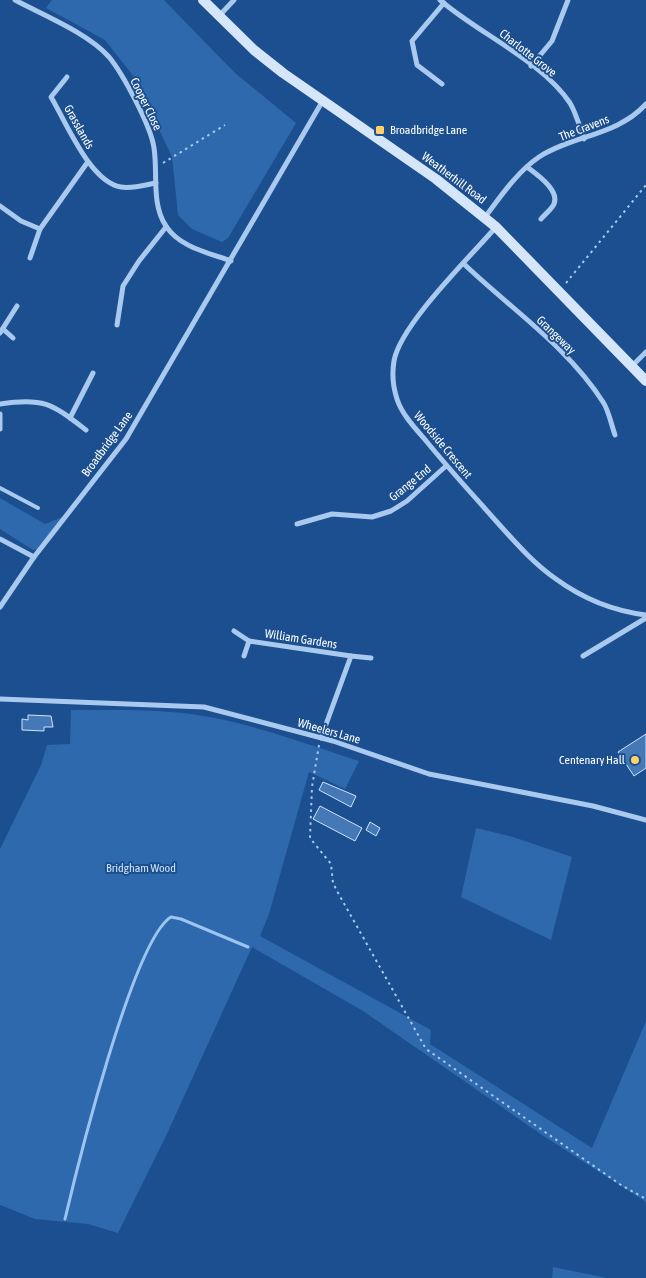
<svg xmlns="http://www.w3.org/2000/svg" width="646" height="1278" font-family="'Asap Condensed',sans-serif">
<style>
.green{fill:#2e69ad}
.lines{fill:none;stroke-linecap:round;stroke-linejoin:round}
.stream{stroke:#9cc4f0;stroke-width:3}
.building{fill:#4478b7;stroke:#cfe3fa}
.path{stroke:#a9c9ee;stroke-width:2;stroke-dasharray:2.5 4;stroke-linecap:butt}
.lane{stroke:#a9c9ee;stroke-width:4}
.street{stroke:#a9c9ee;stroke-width:5}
.secondary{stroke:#d6e6fa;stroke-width:10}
.poi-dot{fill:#ffd166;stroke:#1b4f8f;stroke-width:2}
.labels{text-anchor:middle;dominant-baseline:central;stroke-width:4;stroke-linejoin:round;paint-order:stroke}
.street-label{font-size:12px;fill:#fff;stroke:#1b4f8f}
.poi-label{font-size:12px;fill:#fff;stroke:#1b4f8f;text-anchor:start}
.park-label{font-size:12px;fill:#cfe3fa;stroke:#1b4f8f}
</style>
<rect width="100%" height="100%" fill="#1b4f8f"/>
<!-- green -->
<g class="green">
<polygon points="52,0 164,0 235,73 296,123 228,238 222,242 192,229 178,215 172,157 134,77 105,40 46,8"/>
<polygon points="0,498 45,524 65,516 42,549 33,550 0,529"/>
<path d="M71,710C108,710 146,709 182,713C240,719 304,743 359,761L345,789L309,772L269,914L260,936L431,1030L430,1044L592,1148L646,1021V1202L542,1135L363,1011L252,947L166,1136L118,1233L88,1224L35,1219L0,1205V849L41,765L47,745L70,744Z"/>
<polygon points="476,828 513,837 572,857 551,940 461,897"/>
<polygon points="553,1267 607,1278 552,1278"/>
</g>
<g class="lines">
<!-- stream -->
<path class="stream" d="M65,1219C77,1168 133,940 171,917L181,919L248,947"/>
</g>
<!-- building -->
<g class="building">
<polygon points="28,715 51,716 53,727 44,727 44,731 22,730 22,719 28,720"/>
<polygon points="646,734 646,768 634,776 618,752"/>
<polygon points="323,782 356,796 351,807 319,790"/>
<polygon points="320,806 362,828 355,841 313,819"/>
<polygon points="370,822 380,828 376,836 366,830"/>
</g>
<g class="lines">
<!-- path -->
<g class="path">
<polyline points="163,163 225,125"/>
<polyline points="566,283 646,185"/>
<polyline points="319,745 312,787 310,838 331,864 333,883 337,891 426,1049 621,1185 646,1199"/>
</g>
<!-- lane -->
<polyline class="lane" points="0,488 38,508"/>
<!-- street -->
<g class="street">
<path d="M15,0C43,15 88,33 109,57C123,74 151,126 154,148C158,173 151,204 166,226C179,247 209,253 231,261"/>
<path d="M440,0C478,33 542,61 570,103C576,113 580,128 584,139"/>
<polyline points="219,16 234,0"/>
<polyline points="531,66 552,41 568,0"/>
<path d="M67,77L51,97C66,122 90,182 121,187C132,189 145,185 156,183"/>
<polyline points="442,84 417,65 412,41 444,3"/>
<path d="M527,167C536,174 560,190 554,204C552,209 544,215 541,219"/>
<polyline points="0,206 21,221 40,229"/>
<path d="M485,217C501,196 517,172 539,157C573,135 617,136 646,104"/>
<path d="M496,227C470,257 400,325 394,361C392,373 393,387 397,399C402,415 416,429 427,442C449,469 473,495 496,521C515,542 533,563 556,579C582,598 614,611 646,615"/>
<polyline points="30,258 40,229 87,163"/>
<path d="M464,264C510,308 568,347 603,402C609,411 611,424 615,435"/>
<polyline points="117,325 123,286 139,261 166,227"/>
<polyline points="3,329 13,338"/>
<polyline points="0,333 17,306"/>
<polyline points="632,366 646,352"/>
<path d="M0,404C44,397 52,404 86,430"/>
<polyline points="0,414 0,429"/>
<polyline points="70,418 93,373"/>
<polyline points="297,524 332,514 372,517 391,511 407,501 446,466"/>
<polyline points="0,539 34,557"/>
<polyline points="0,607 34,557 126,439 322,102"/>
<polyline points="234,631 249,641"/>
<polyline points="244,656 249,641 351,656 321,738"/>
<polyline points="351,656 371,658"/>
<polyline points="583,656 646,618"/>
<polyline points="0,699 204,707 333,741 429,774 593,806 646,820"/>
</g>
<!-- secondary -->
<polyline class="secondary" points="203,0 254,50 283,73 436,179 496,227 646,381"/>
</g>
<!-- markers -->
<g class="poi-dot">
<rect x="375" y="125" width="10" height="10" rx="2.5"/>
<circle cx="635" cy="760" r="5"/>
</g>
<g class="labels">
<!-- street labels -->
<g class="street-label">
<text transform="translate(528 53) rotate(38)">Charlotte Grove</text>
<text transform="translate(146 104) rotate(64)">Cooper Close</text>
<text transform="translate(79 127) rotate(61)">Grasslands</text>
<text transform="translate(584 128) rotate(-21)">The Cravens</text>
<text transform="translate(454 178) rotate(37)">Weatherhill Road</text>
<text transform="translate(556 335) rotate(44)">Grangeway</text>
<text transform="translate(107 444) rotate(-54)">Broadbridge Lane</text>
<text transform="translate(443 445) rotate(50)">Woodside Crescent</text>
<text transform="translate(410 483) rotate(-39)">Grange End</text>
<text transform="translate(301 639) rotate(9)">William Gardens</text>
<text transform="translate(329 731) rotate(16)">Wheelers Lane</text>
</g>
<!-- poi labels -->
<g class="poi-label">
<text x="390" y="130">Broadbridge Lane</text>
<text x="625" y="760" text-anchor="end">Centenary Hall</text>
</g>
<!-- park labels -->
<g class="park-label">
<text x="141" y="868">Bridgham Wood</text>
</g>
</g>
</svg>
